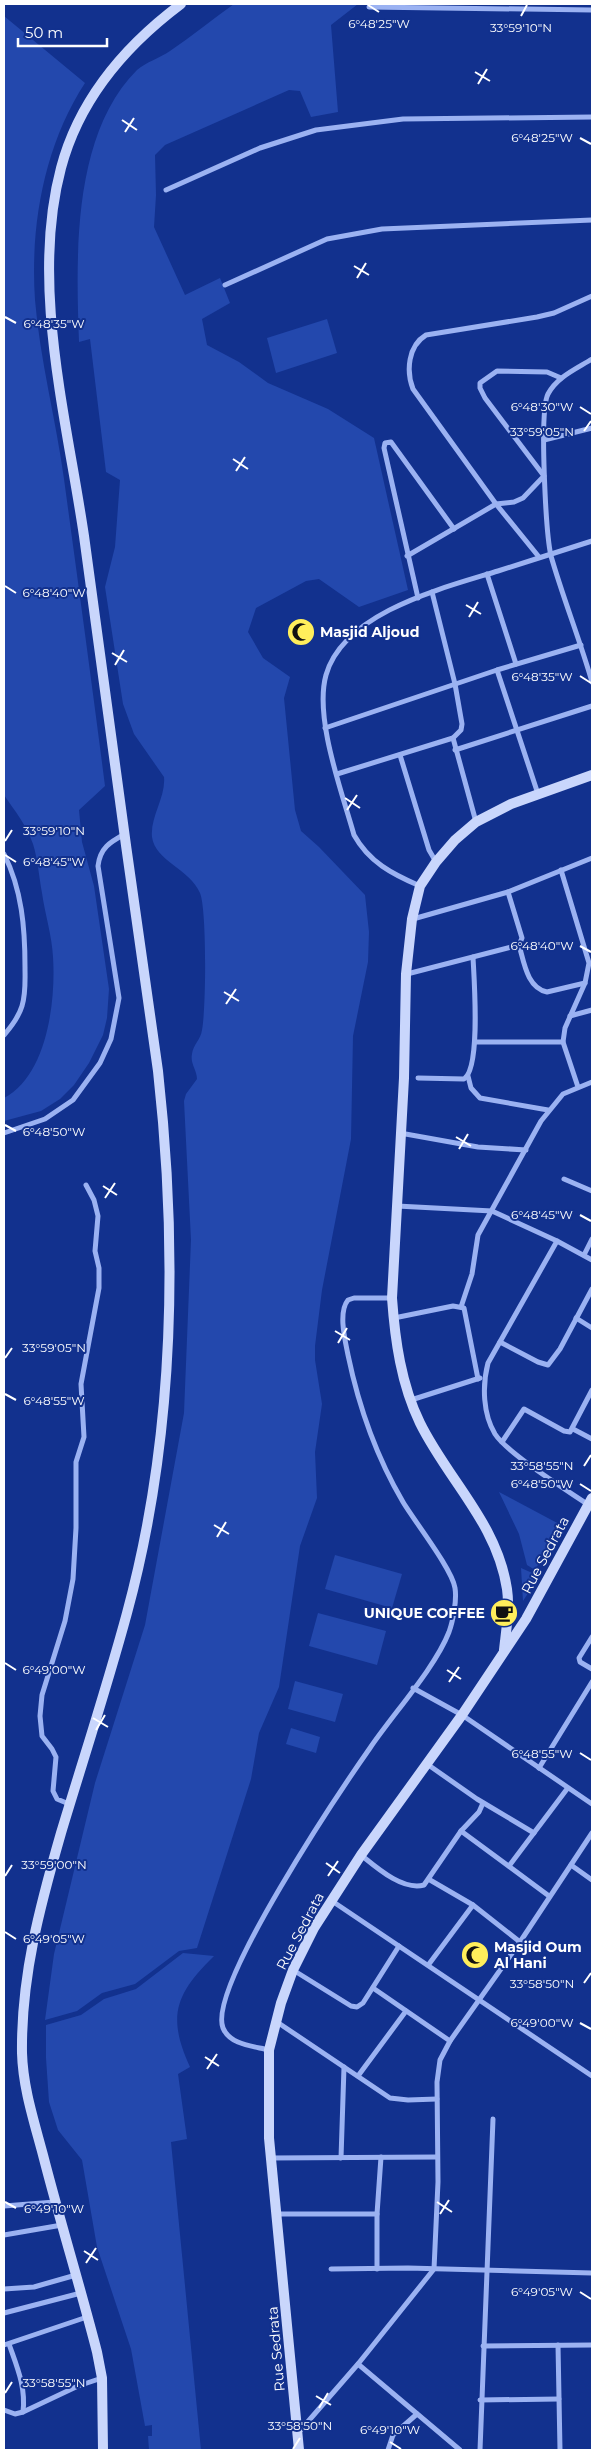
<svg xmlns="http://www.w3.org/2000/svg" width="596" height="2454" font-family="Montserrat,sans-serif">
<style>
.green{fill:#2348ad}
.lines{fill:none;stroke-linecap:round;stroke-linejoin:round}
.street{stroke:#9bb2f2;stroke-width:5}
.secondary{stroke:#c9d6fc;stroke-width:10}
.ticks{fill:none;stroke:#fff;stroke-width:2}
.labels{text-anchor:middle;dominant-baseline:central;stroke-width:4;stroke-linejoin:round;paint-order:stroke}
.poi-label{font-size:14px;font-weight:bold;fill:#fff;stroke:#12318e;text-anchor:start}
.street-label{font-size:14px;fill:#fff;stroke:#12318e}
.ticks-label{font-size:12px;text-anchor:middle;fill:#fff;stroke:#12318e;stroke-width:4;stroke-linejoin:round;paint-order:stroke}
</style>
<rect width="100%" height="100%" fill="#12318e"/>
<!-- green -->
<g class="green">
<path d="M234,4H358L331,25L338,112L311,117L300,91L289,90L165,145L155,155L156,195L154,227L185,295L220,278L230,303L202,319L207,345L239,362L268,383L328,409L374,438L408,590L359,607L319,579L306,581L256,608L248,632L263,658L290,677L284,698L295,810L301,831L319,847L365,895L369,932L368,962L353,1036L351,1139L322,1290L315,1346V1360L322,1404L315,1452L317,1498L300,1546L279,1687L259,1733L251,1779L197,1948L179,1951L135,1984L102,1993L77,2011L45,2020L54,1954L95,1783L145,1625L184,1413L191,1240L184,1101L186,1094L197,1079C197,1070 190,1064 192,1054C193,1045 201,1039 202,1030C206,1010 207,910 200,893C190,869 155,861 152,837C150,817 166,797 164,777L134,734L123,704L105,587L115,547L120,480L106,472L90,339L79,342C76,257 72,135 137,70C146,62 160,58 170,51C192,36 213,19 234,4Z"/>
<path d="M4,16L85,83C44,146 30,226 35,300C40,360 56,420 64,479C78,582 92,684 105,786L79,810L82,842L94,886L109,989L107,1018L103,1035L89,1063L74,1085L60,1099L41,1111L4,1121V1098C47,1076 56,1001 53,957C52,936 45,914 42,893C39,877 38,860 33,844C27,826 15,811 4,795Z"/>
<polygon points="327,319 337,353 276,373 267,338"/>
<polygon points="499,1492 561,1525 535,1570 527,1565 519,1534"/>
<polygon points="335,1555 402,1574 392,1608 325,1589"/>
<polygon points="521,1568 539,1576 523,1601"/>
<polygon points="318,1613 386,1631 377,1665 309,1646"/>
<polygon points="295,1681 343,1694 335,1722 288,1709"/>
<polygon points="291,1728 320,1737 316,1753 286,1744"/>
<path d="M183,1953L214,1956C175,1994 167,2017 190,2067L178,2074L187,2139L171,2142L201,2450H149L148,2436H152V2425L145,2426L131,2349L97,2247L82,2160L58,2130L49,2102L46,2058V2025L81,2015L104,1999L136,1989Z"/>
</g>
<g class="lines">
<!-- street -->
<g class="street">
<polyline points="369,7 592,10"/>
<polyline points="166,190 260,148 316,130 403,119 592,117"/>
<polyline points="225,285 327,239 382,229 592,220"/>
<path d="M592,359C576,369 557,377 548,394C539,411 546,534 551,556C563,598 580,640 592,682"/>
<polyline points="544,440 592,428"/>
<polyline points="407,556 496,504 514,502 523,498 544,476 485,398 480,388 480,383 497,371 547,372 561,378"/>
<path d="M539,557L496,504L413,389C406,371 408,346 426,335L537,317L554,313L592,296"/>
<polyline points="487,574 516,664"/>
<polyline points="418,598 384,448 385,443 391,442 454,529"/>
<polyline points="497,670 538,794"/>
<polyline points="325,728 497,670 581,645"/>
<polyline points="453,738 476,822"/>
<polyline points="455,750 592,706"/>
<polyline points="400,755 429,850 436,862"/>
<polyline points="337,774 453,738 461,730 462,724 455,684 432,592"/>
<path d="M4,854C22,890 25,928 25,967C25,980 26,993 22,1006C19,1016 11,1027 4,1035"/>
<polyline points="561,870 589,963 585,983 565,1028 563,1042 578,1087"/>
<path d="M420,886C392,874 369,862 354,835C342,792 314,718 326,675C344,612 443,588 498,571C529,561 561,551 592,541"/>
<polyline points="413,919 508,892 592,858"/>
<path d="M519,945C524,962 527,988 547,992L585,983"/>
<polyline points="407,974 519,945 522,938 508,892"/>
<polyline points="570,1016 592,1010"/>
<polyline points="476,1042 563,1042"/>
<polyline points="468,1076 471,1088 480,1098 548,1110"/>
<path d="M418,1078L464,1079C481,1068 474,979 473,957"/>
<path d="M4,1133L45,1119L73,1100L100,1063L111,1039L119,998L98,866C100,848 110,842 125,834"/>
<polyline points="400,1133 478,1147 526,1150"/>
<polyline points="564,1179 592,1191"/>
<polyline points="397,1206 492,1211 557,1241 592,1260"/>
<path d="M557,1241L488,1363C482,1386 483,1414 495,1434C508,1454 568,1491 590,1506"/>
<polyline points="584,1255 592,1239"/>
<polyline points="461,1307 472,1274 478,1235 541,1121 563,1094 592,1082"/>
<polyline points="394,1318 453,1306 464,1308 478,1379"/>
<polyline points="576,1318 592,1328"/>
<polyline points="500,1342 538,1362 548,1365 560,1349 592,1289"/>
<polyline points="411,1400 480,1378"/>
<polyline points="573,1429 592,1439"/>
<polyline points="502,1442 524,1409 564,1431 570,1432 592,1390"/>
<polyline points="592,1637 579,1658 580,1662 592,1669"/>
<polyline points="413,1688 462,1715 592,1804"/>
<polyline points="427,1764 477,1799 534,1833"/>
<polyline points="539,1768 592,1682"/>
<polyline points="69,1804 57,1799 53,1791 56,1757 52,1749 42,1736 40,1716 42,1695 65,1621 73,1579 76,1528 76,1462 84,1437 81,1384 99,1288 99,1268 95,1251 98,1216 94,1200 86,1185"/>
<polyline points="461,1831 549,1896"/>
<path d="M361,1855C377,1868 403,1891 424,1885L461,1831L479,1812L483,1803"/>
<polyline points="571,1865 592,1880"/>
<polyline points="509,1866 567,1789"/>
<polyline points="430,1880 473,1905 520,1942"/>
<polyline points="332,1901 592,2076"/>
<polyline points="429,1964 473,1905"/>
<polyline points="293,1970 351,2006 357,2007 363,2003 399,1946"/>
<polyline points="373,1988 450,2041"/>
<polyline points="277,2022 390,2098 408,2100 437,2099"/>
<path d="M269,2050C253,2046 230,2045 223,2028C207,1988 342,1788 370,1748C393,1714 435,1668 449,1632C453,1621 457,1600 455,1588C452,1569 415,1522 403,1502C376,1456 359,1408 348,1355C345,1340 338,1312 348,1300L354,1298H392"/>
<polyline points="358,2076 406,2011"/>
<polyline points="270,2158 437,2157"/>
<polyline points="341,2158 344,2067"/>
<polyline points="4,2206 55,2202"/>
<polyline points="276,2214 377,2214"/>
<polyline points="4,2235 62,2225"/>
<polyline points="331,2269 408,2268 592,2273"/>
<polyline points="377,2269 377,2214 381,2157"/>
<polyline points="4,2289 34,2287 76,2275"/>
<polyline points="4,2313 81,2293"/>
<path d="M9,2344C17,2367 26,2387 23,2412"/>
<polyline points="4,2345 87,2317"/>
<polyline points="558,2345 560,2450"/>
<polyline points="483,2346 592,2345"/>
<polyline points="358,2364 460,2450"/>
<polyline points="480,2400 559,2399"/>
<polyline points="4,2410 15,2414 23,2412 78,2386 102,2378"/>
<polyline points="298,2433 358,2364 434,2269 438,2182 437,2082 440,2060 450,2041 520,1942 592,1833"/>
<polyline points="388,2450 393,2435 417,2414"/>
<polyline points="480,2450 493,2119"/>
</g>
<!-- secondary -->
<g class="secondary">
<path d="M504,1650C506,1631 510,1609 507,1589C497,1523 448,1480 420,1423C401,1384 395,1340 392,1298L404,1078L406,974L412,919L420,886L436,862L455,840L476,822L511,804L592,775"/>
<path d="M103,2450L102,2378L97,2352C80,2286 60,2221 43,2155C34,2121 23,2088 22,2053C21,1976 40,1906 61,1833C83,1760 107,1687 127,1613C175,1437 178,1252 158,1071C132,893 108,714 84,536C67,420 30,284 61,168C79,100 125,46 181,4"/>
<polyline points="299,2450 269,2138 269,2050 281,2003 293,1970 314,1928 361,1855 462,1715 526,1619 592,1498"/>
</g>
</g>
<!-- ticks -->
<path class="ticks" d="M368,5L379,12M521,16L527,5M475,72L490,81M478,84L487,69M122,120L137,130M125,132L134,118M580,138L591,144M354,266L369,275M357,278L366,263M5,317L16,323M580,407L591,414M584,431L591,421M233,459L248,469M236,471L245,457M5,586L16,593M466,605L481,614M469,617L478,602M112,653L127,662M115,665L124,650M580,676L591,683M345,798L360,808M347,810L357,795M5,841L12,830M5,855L16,862M580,946L591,952M224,992L239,1001M226,1004L236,989M5,1125L16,1131M456,1137L471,1146M459,1149L468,1134M103,1186L117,1195M105,1198L115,1183M580,1215L591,1221M335,1331L350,1340M338,1343L347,1328M5,1358L12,1348M5,1394L16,1400M584,1466L591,1455M580,1484L591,1491M214,1525L229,1534M217,1537L226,1522M5,1663L16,1670M447,1670L461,1679M449,1682L459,1667M93,1718L108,1727M96,1730L105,1715M580,1753L591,1760M326,1863L340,1873M5,1876L12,1865M328,1876L338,1861M5,1932L16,1939M584,1983L591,1973M580,2023L591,2029M205,2057L219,2066M207,2069L217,2054M5,2202L16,2208M437,2202L452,2212M440,2214L449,2200M84,2251L98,2260M86,2263L96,2248M580,2292L591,2299M5,2393L12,2382M316,2396L331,2405M319,2408L328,2393M390,2442L401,2449M293,2449L300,2438"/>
<!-- icons -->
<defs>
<symbol id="mosque-disc" viewBox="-11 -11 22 22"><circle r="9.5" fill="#ffee5b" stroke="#12318e"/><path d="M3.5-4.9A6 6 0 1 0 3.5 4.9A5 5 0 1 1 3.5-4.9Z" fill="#111"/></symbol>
<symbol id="cafe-disc" viewBox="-11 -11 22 22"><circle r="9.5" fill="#ffee5b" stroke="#12318e"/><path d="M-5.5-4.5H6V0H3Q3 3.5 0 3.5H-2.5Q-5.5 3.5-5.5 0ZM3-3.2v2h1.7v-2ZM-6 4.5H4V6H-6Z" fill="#111"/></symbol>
</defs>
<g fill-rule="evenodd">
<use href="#mosque-disc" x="285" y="616" width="32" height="32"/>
<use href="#cafe-disc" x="488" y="1597" width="32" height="32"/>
<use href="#mosque-disc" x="459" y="1939" width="32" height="32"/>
</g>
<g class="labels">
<!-- poi labels -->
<g class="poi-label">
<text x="320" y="632">Masjid Aljoud</text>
<text x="485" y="1613" text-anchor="end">UNIQUE COFFEE</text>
<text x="494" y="1947">Masjid Oum<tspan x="494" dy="16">Al Hani</tspan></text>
</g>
<!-- street labels -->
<g class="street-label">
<text transform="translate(545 1555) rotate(-62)">Rue Sedrata</text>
<text transform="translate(300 1931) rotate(-62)">Rue Sedrata</text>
<text transform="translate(276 2349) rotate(-95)">Rue Sedrata</text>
</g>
</g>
<g class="ticks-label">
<text x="379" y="28">6°48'25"W</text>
<text x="521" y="32">33°59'10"N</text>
<text x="542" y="142">6°48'25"W</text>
<text x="54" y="328">6°48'35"W</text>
<text x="542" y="411">6°48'30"W</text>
<text x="542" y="436">33°59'05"N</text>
<text x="54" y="597">6°48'40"W</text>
<text x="542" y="681">6°48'35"W</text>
<text x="54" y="835">33°59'10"N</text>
<text x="54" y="866">6°48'45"W</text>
<text x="542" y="950">6°48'40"W</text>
<text x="54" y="1136">6°48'50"W</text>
<text x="542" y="1219">6°48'45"W</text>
<text x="54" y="1352">33°59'05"N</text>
<text x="54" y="1405">6°48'55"W</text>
<text x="542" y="1470">33°58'55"N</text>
<text x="542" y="1488">6°48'50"W</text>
<text x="54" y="1674">6°49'00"W</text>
<text x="542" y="1758">6°48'55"W</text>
<text x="54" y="1869">33°59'00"N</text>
<text x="54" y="1943">6°49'05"W</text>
<text x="542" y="1988">33°58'50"N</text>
<text x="542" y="2027">6°49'00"W</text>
<text x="54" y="2213">6°49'10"W</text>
<text x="542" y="2296">6°49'05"W</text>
<text x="54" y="2387">33°58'55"N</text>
<text x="300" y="2430">33°58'50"N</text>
<text x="390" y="2434">6°49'10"W</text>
</g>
<!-- border -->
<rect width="596" height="2454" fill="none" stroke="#ffffff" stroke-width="10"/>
<!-- scale -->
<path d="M18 38v8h89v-8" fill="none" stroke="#ffffff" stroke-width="2.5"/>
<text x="25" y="38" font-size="15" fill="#ffffff" stroke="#12318e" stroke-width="4" paint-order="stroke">50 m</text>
</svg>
